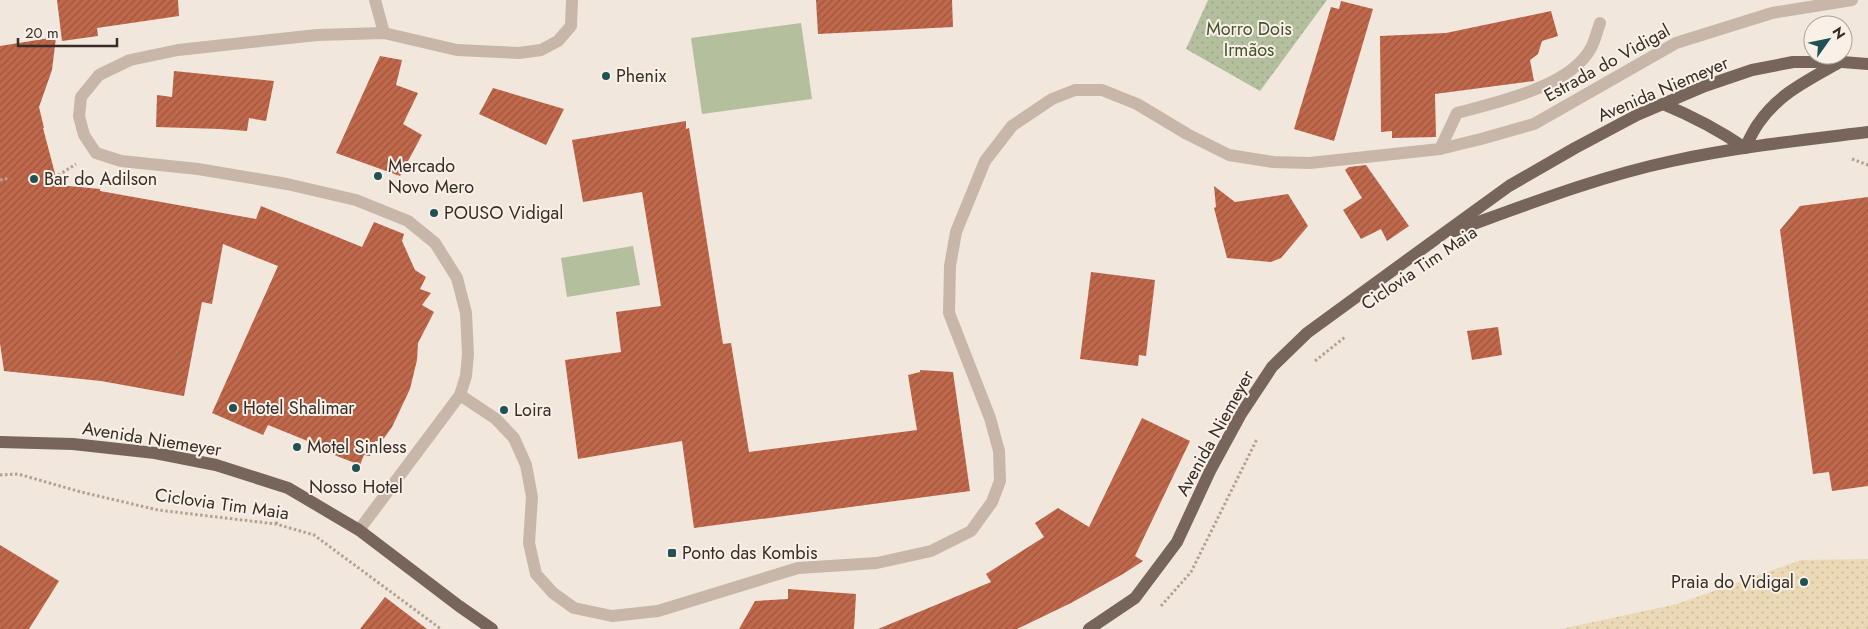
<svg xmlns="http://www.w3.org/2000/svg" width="1868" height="629" font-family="Jost,sans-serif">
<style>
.grass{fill:url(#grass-dots)}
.sand{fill:url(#sand-dots)}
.garden{fill:#b4bf9d}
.building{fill:url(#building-hatch)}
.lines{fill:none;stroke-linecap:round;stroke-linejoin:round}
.path{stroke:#b4a193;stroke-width:3;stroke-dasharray:2.5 2.5;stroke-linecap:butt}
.minor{stroke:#c8b7a9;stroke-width:12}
.primary{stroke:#77645a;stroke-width:12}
.poi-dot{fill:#205255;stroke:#f9f1e8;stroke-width:2}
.labels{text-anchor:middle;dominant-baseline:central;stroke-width:4;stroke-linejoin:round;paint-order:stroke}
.park-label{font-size:18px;fill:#45532d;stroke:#f9f1e8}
.street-label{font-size:18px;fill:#362d28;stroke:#f9f1e8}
.poi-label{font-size:18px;fill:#362d28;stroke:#f9f1e8;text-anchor:start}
</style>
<defs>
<pattern id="grass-dots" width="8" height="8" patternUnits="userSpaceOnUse" patternTransform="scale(1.25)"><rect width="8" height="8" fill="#b4bf9d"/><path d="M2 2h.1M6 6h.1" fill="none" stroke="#9ba487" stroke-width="1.8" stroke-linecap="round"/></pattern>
<pattern id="sand-dots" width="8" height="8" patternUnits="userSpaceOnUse" patternTransform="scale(1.25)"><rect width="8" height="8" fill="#ebd8b4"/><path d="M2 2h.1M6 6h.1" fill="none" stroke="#caba9b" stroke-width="1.8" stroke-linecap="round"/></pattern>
<pattern id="building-hatch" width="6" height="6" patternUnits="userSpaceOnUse" patternTransform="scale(1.25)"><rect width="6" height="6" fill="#c0684b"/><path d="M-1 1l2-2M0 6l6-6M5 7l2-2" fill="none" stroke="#9d563e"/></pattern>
</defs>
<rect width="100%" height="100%" fill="#f1e7dc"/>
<!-- grass -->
<polygon class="grass" points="1208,0 1327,0 1260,91 1186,49"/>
<!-- sand -->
<polygon class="sand" points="1868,559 1868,629 1561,629 1677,604 1801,560"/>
<!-- garden -->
<g class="garden">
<polygon points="801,23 812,99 702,114 691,38"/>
<polygon points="633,246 640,285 567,297 561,258"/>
</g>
<!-- building -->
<g class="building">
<polygon points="57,0 178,0 179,16 97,28 98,36 62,41"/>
<polygon points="816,0 952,0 953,27 818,34"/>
<polygon points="1341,1 1373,9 1334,141 1294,129 1331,7 1339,9"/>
<polygon points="1551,11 1558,36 1542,41 1538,54 1530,60 1534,81 1435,94 1436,137 1392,138 1392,131 1381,132 1380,36 1446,33"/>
<polygon points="56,37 52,70 39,107 44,128 43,128 58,185 100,189 100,191 256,219 261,206 362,247 374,222 404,234 402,241 415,270 426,277 420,289 431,293 422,305 434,312 418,343 417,360 410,389 392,427 382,441 375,441 370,456 364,455 360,465 324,451 325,448 268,425 263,435 212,413 278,266 223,244 212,304 202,302 184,396 101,381 4,371 0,343 0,46"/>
<polygon points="380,56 402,60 396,85 418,93 403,124 422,135 400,176 336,153"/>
<polygon points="174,71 274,81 266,121 249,118 247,131 220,129 156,127 157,95 172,97"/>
<polygon points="493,88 564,109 546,145 479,114"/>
<polygon points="686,121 686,129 689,128 723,344 731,343 749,452 917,430 908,375 920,372 920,370 953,372 970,491 694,528 682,441 578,459 565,360 621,352 616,312 661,306 642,192 583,202 572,140"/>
<polygon points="1366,165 1409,226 1387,241 1381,229 1361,239 1343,210 1362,198 1345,170 1349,167"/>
<polygon points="1214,186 1235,202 1288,194 1308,226 1281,258 1271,262 1227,258 1214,208 1216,207"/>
<polygon points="1868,197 1868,486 1832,491 1829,472 1813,474 1780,230 1800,206"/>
<polygon points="1091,272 1155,280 1146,356 1139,355 1138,366 1080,359"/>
<polygon points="1498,327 1502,355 1472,360 1467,331"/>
<polygon points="1142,418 1190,441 1135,556 1143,561 1123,574 1071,603 1017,629 878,629 991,582 986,574 1044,537 1035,523 1058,508 1089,527"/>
<polygon points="0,545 59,581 29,629 0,629"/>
<polygon points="788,589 856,594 854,629 739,629 755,601 788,599"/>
<polygon points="385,597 427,629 360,629"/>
</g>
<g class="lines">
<!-- path -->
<g class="path">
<polyline points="1852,159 1868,165"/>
<polyline points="54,178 76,164"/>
<polyline points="0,180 10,178"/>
<polyline points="1315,361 1345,337"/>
<polyline points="0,475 18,474 81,492 158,510 276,524 314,535 441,629"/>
<polyline points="276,524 281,510"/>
<polyline points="1161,606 1191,572 1257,439"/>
</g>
<!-- minor -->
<g class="minor">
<polyline points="375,0 384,33"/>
<polyline points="1440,149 1481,139 1534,124 1676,43 1772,13 1852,0"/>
<path d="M460,395L496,419L514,438L526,465L532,497L529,543L536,574L553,593L574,608L612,616L658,611L798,568L877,563L931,551L971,531L992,502L1000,481L999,451L990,418L949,313L950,266L956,232L985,161L1012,126L1052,99L1075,90H1102L1137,104L1187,134L1229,155L1273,162L1310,163L1440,149L1457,113C1497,102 1570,87 1591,48C1595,41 1597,31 1600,23"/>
<polyline points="359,530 460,395 466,376 468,354 466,313 457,278 435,243 408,221 356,200 287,184 198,169 121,161 96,153 84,135 79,116 81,97 99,75 130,60 178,50 317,35 384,33 457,50 519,53 541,50 558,41 571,26 572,0"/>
</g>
<!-- primary -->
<g class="primary">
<path d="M1663,104C1692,116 1719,130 1745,148C1749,140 1753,131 1758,124C1778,94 1808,80 1838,63"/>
<path d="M1454,231C1526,205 1597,177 1672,161C1736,147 1803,140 1868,132"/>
<polyline points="0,442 73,444 155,453 216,465 288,488 359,530 459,606 492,629"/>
<polyline points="1089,629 1135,598 1177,542 1210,471 1241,414 1272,367 1307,333 1440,236 1509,186 1575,148 1637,115 1705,86 1752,70 1793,62 1842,62 1868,64"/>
</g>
</g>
<!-- markers -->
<g class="poi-dot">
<circle cx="606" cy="76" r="5"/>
<circle cx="378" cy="176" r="5"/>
<circle cx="34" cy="179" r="5"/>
<circle cx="434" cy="213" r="5"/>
<circle cx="233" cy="408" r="5"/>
<circle cx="504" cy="410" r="5"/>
<circle cx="297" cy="447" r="5"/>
<circle cx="356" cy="468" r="5"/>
<rect x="667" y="548" width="10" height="10" rx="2.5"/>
<circle cx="1804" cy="582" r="5"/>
</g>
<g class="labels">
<!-- park labels -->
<g class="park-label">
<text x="1249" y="29">Morro Dois<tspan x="1249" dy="21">Irmãos</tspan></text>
</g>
<!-- street labels -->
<g class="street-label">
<text transform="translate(1607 63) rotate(-29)">Estrada do Vidigal</text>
<text transform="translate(1663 89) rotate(-23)">Avenida Niemeyer</text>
<text transform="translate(1419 268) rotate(-34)">Ciclovia Tim Maia</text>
<text transform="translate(1215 433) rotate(-61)">Avenida Niemeyer</text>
<text transform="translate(152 439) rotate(9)">Avenida Niemeyer</text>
<text transform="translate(222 504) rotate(8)">Ciclovia Tim Maia</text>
</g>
<!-- poi labels -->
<g class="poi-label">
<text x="616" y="76">Phenix</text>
<text x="388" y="166">Mercado<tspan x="388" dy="21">Novo Mero</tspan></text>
<text x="44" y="179">Bar do Adilson</text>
<text x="444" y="213">POUSO Vidigal</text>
<text x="243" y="408">Hotel Shalimar</text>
<text x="514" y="410">Loira</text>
<text x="307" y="447">Motel Sinless</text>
<text x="356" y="487" text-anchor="middle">Nosso Hotel</text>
<text x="682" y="553">Ponto das Kombis</text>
<text x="1794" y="582" text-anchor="end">Praia do Vidigal</text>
</g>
</g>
<!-- north arrow -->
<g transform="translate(1828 40) rotate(57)"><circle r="24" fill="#f9f1e8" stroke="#aba39b"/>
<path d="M0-4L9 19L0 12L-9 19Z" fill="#205255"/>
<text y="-8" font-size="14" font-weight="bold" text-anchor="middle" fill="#362d28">N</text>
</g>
<!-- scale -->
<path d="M18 38v8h99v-8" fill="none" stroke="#362d28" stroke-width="2.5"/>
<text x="25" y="38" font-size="15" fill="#362d28" stroke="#f9f1e8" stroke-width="4" paint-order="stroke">20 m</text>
</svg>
